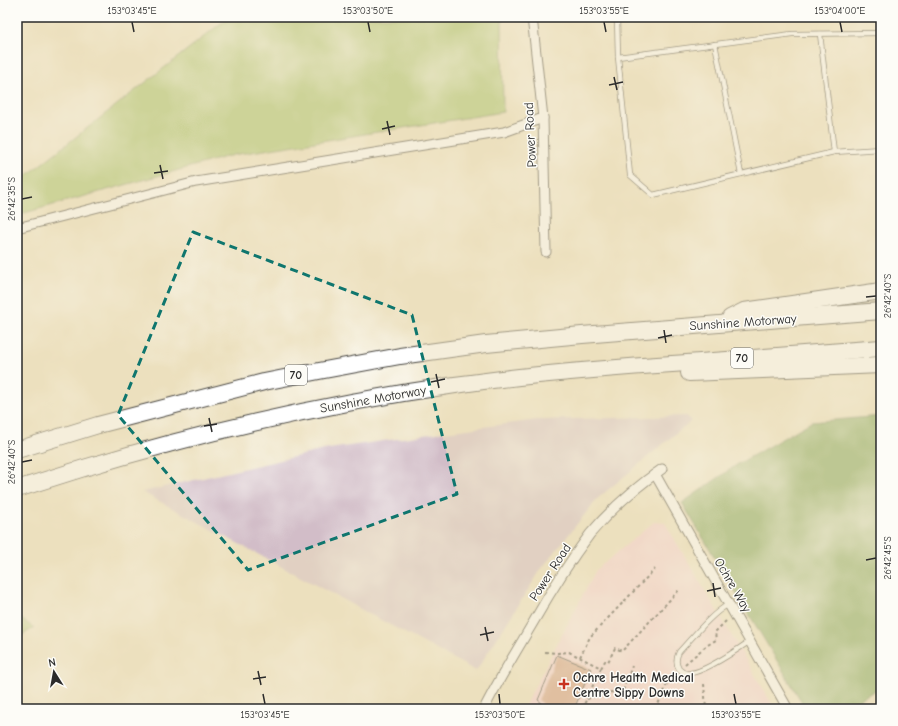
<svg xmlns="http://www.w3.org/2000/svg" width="898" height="726" font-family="'Comic Neue',sans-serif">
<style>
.built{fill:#f7cfd4}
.industrial{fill:#d2bdc8}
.green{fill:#a6c36a;stroke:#68774a}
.forest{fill:#84a95e;stroke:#586a44}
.building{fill:#d0977d}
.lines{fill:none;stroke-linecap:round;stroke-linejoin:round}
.lane-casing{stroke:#484641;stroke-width:6}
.street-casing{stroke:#484641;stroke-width:11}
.highway-casing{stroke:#484641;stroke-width:18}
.path{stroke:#484641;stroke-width:2;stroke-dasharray:3 3;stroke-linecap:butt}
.lane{stroke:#fff;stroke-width:4.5}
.street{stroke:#fff;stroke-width:9}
.highway{stroke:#fff;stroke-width:16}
.marked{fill:none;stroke:#0f766e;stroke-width:3;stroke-dasharray:8 5;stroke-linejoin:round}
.ticks{fill:none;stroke:#2b2b2b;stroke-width:1.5}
.poi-dot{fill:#c8321e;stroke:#fdfcf7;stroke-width:1.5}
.labels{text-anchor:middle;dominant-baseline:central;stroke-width:3;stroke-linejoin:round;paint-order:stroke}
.shield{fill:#fdfcf7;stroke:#6a6a68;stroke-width:1}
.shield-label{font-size:12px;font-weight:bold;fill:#2b2b2b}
.street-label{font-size:13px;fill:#2b2b2b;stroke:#fdfcf7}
.poi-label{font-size:13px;font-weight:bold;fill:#2b2b2b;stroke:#fdfcf7;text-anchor:start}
.neatline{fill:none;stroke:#2b2b2b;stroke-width:1.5}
.ticks-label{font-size:10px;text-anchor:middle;fill:#2b2b2b}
</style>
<rect width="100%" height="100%" fill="#fdfcf7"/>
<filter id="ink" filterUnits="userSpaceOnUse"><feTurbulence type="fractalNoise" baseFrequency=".025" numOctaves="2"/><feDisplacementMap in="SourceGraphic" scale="8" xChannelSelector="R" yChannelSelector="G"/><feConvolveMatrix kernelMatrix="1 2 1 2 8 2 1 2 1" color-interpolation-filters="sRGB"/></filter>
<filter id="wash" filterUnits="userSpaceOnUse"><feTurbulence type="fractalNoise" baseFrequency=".012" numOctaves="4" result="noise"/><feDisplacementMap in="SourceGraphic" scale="16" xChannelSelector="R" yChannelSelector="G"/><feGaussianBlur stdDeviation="0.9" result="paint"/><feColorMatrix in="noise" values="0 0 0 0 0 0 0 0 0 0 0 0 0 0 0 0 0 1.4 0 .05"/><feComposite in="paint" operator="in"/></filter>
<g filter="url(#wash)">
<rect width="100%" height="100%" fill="#ece0be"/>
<!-- built -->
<polygon class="built" points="654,522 665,523 775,709 523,709 596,570"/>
<!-- industrial -->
<polygon class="industrial" points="687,416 691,421 597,499 542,568 476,671 142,492 329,449 437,433 537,420"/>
<!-- green -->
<g class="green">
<polygon points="229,17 502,17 503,112 233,155 17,215 17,183"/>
<polygon points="17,616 34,628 17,638"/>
</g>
<!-- forest -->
<polygon class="forest" points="881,416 881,687 843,709 806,709 682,503 738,464 811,422"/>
<g id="blocks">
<!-- building -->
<polygon class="building" points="557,655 591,669 574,709 542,709 542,703 538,700"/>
</g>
</g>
<g filter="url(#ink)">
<use href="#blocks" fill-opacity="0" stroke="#484641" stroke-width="1"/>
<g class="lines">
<defs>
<g id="lane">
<polyline points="617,17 618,57 630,175 653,195 834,152 881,149"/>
<polyline points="820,34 834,152"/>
<polyline points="715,44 741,174"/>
<polyline points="618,57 792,34 881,33"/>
<path d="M729,604C711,614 693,637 679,652C676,658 675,663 679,669C682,672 686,674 690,673C705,672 737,650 750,641"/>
</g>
<g id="street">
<polyline points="532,17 543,118 546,252"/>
<polyline points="17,228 196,182 504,132 543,118"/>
<polyline points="655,474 788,709"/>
<path d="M484,709C499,679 517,650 534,621C551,591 569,562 590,534C611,509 636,487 662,469"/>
</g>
<g id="highway">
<polyline points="730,318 744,311 881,291"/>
<polyline points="689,373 881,365"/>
<polyline points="17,450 98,425 264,382 319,371 400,356 486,344 582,335 881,311"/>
<path d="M17,489C39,482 62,475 84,468C206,431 329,403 455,385C532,374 610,368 687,363C752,358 816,353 881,348"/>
</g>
</defs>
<!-- lane casing -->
<use href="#lane" class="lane-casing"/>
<!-- street casing -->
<use href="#street" class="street-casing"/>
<!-- highway casing -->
<use href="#highway" class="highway-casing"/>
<!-- path -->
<g class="path">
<polyline points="545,652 558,653 569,652 601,668 582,709 583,709"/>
<polyline points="580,657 590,637 655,569"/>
<polyline points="685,664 706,646 716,640 715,632 726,621"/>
<polyline points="601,668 605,661 608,662 615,648 622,651 679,590"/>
<polyline points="704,684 706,709"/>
<polyline points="587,699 603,693 611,692 621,696 632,666"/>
<polyline points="656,709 670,677 674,673"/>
</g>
<!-- lane -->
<use href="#lane" class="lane"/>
<!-- street -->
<use href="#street" class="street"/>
<!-- highway -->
<use href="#highway" class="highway"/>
</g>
</g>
<!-- marked area -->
<path d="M0 0H898V726H0ZM193,232L412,315L457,494L248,570L118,415Z" fill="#ece0be" fill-opacity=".55" fill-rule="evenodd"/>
<path class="marked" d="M193,232L412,315L457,494L248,570L118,415Z"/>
<!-- ticks -->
<path class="ticks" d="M132,22L134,32M368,22L370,32M604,22L606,32M840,22L842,32M614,77L617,90M609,85L623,82M387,121L390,135M382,129L395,126M160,165L163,179M154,173L168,171M22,199L32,197M866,297L876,296M664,330L666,343M658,338L672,335M436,374L439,388M431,382L445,379M209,418L212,432M204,426L217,424M22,462L32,460M866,560L876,558M713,583L715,597M707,591L721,588M485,627L488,641M480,635L494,632M258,671L261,685M253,679L266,677M263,694L265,704M499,694L500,704M734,694L736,704"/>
<!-- markers -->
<path class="poi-dot" d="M562 678h4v4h4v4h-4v4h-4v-4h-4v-4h4z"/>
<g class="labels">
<!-- shield labels -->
<g class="shield">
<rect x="731" y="348" width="22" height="20" rx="3"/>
<rect x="285" y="365" width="22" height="20" rx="3"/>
</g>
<g class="shield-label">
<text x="742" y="358">70</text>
<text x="296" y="375">70</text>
</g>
<!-- street labels -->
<g class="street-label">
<text transform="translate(530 135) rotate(-93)">Power Road</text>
<text transform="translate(743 322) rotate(-4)">Sunshine Motorway</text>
<text transform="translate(373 399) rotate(-10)">Sunshine Motorway</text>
<text transform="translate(550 572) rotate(-57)">Power Road</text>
<text transform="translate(733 585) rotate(60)">Ochre Way</text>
</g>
<!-- poi labels -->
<g class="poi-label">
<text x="573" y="677">Ochre Health Medical<tspan x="573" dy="15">Centre Sippy Downs</tspan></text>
</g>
</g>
<!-- margin -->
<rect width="898" height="726" fill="none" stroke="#fdfcf7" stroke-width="44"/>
<!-- north arrow -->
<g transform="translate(54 672) rotate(349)" stroke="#fdfcf7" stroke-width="3" paint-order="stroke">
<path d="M0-3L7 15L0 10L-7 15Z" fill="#2b2b2b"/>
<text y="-6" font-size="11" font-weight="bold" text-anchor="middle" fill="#2b2b2b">N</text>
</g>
<rect x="22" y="22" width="854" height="682" class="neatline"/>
<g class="ticks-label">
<text x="132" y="14">153°03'45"E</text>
<text x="368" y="14">153°03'50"E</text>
<text x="604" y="14">153°03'55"E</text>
<text x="840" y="14">153°04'00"E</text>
<text transform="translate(11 199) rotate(-90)" y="4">26°42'35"S</text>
<text transform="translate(887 296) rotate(-90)" y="4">26°42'40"S</text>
<text transform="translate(11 462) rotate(-90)" y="4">26°42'40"S</text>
<text transform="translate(887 558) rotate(-90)" y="4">26°42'45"S</text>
<text x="265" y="718">153°03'45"E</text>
<text x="500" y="718">153°03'50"E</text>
<text x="736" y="718">153°03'55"E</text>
</g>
</svg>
